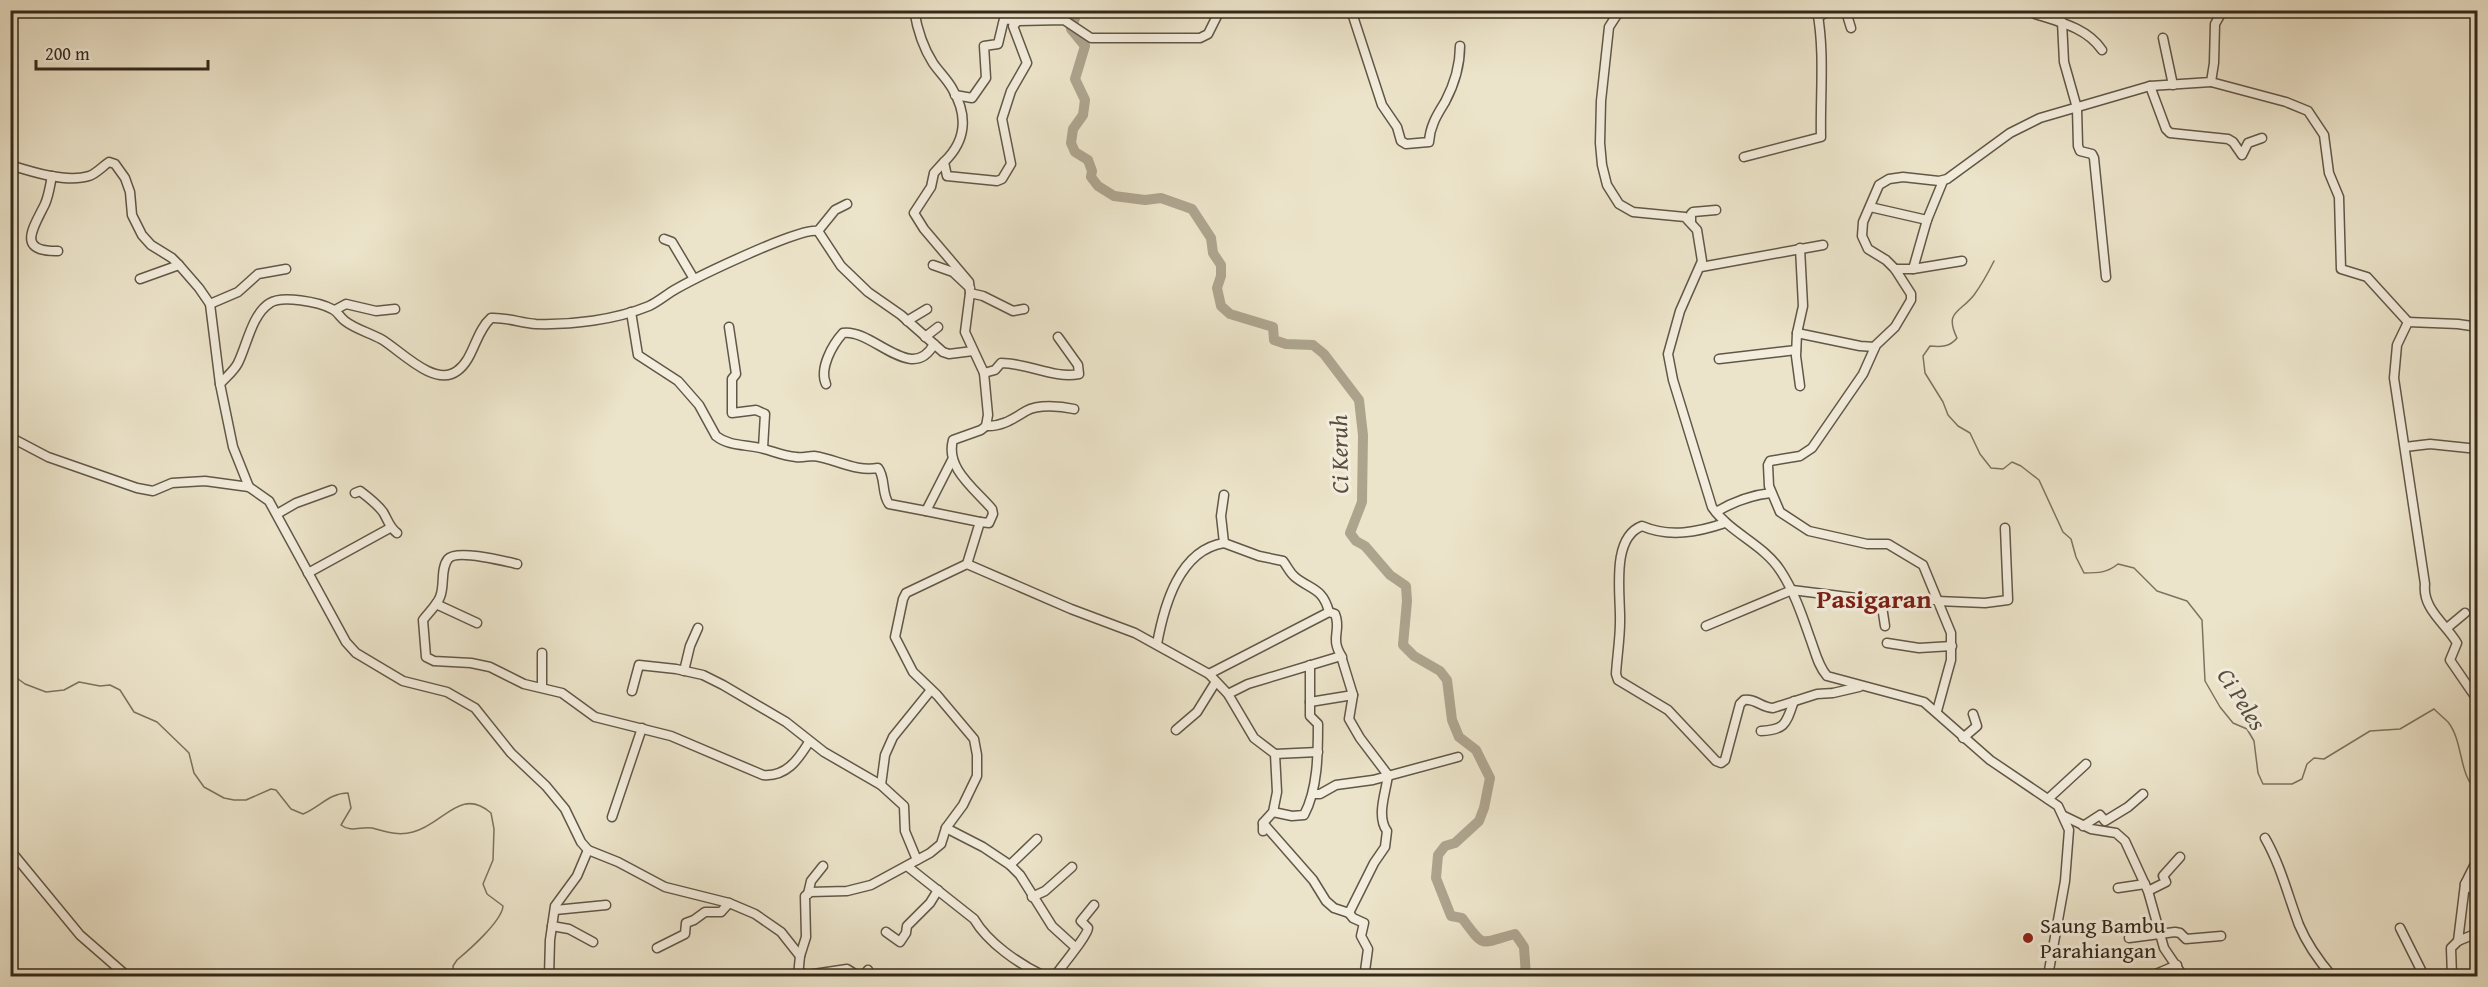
<svg xmlns="http://www.w3.org/2000/svg" width="2488" height="987" font-family="'Gentium Book Plus',serif">
<style>
.lines{fill:none;stroke-linecap:round;stroke-linejoin:round}
.stream{stroke:#7d7260;stroke-width:1.5}
.river{stroke:#ada48e;stroke-width:10}
.minor-casing{stroke:#625747;stroke-width:11}
.minor{stroke:#f3eddd;stroke-width:8}
.poi-dot{fill:#8f2418;stroke:#f3eddd;stroke-width:2}
.labels{text-anchor:middle;dominant-baseline:central;stroke-width:6;stroke-linejoin:round;paint-order:stroke}
.poi-label{font-size:22px;fill:#34281b;stroke:#f3eddd;text-anchor:start}
.water-label{font-size:24px;font-style:italic;fill:#584d3e;stroke:#f3eddd}
.quarter-label{font-size:26px;font-weight:bold;fill:#7a1f14;stroke:#f3eddd}
</style>
<rect width="100%" height="100%" fill="#ece4ca"/>
<filter id="stains"><feTurbulence type="fractalNoise" baseFrequency=".00333" numOctaves="4"/><feColorMatrix values="0 0 0 0 .2 0 0 0 0 .09 0 0 0 0 .02 0 0 0 .5 -.17"/></filter>
<radialGradient id="worn" r=".72"><stop offset=".6" stop-color="#630" stop-opacity="0"/><stop offset="1" stop-color="#630" stop-opacity=".3"/></radialGradient>
<g class="lines">
<!-- stream -->
<g class="stream">
<path d="M1994,261C1988,273 1982,284 1974,295C1960,313 1944,311 1957,338C1950,347 1941,347 1930,346L1923,356L1925,373L1943,402L1948,415L1958,426L1970,433L1980,454L1991,468L2003,469L2012,462L2021,466L2039,480L2063,532L2071,539L2076,557L2084,573C2098,573 2107,573 2118,564L2134,568L2157,591L2187,601L2202,620L2205,681L2220,707L2233,723L2247,729L2254,741L2258,773L2263,784H2292L2302,779L2307,764L2314,758L2324,759L2370,731L2400,729L2434,709C2439,714 2444,718 2448,722C2464,742 2458,776 2478,792"/>
<path d="M10,673L25,684L46,692L64,690L79,682L100,686L110,685L120,690L134,712L157,722L185,749L189,753L194,773L204,787L224,798L234,800H246L271,789L276,790L291,809L303,814C320,807 329,793 348,793L351,808L341,825C351,833 361,826 372,828C387,832 398,836 413,832C443,825 460,786 491,813L494,829L493,860L483,884L487,894L503,906C502,921 469,950 457,960L453,966L454,976"/>
</g>
<!-- river -->
<path class="river" d="M1078,10L1071,29L1085,46L1075,79L1085,100L1083,115L1073,129L1071,143L1075,152L1088,160L1092,171L1091,177L1098,186L1114,196L1145,200L1161,198L1192,209L1211,238L1213,253L1221,265V276L1217,288L1221,306L1230,314L1273,327L1274,340L1286,344L1313,345L1324,354L1359,400L1363,435L1362,502L1350,533L1356,541L1365,546L1390,575L1406,586L1407,601L1403,645L1414,656L1440,671L1447,680L1452,720L1459,737L1476,750L1490,778L1484,808L1479,821L1455,843L1445,846L1438,855L1436,878L1451,916L1462,918C1486,950 1479,943 1515,934L1524,947L1526,976"/>
<defs>
<g id="minor">
<path d="M914,10C917,28 924,49 933,63C939,72 948,80 953,90C968,116 966,141 944,162L947,176L997,181L1002,179L1011,164L1002,119L1011,91L1027,63L1013,26L1018,21L1064,20L1091,38H1200L1208,34L1220,10"/>
<path d="M1351,10L1382,105L1397,127L1401,141L1406,144L1429,142C1430,126 1437,115 1445,102C1454,85 1460,64 1460,46"/>
<path d="M1620,10L1609,27L1601,101L1600,143L1602,165L1607,185L1619,204L1633,212L1685,217L1697,230L1702,261L1680,311L1668,354L1673,380L1712,507C1730,533 1763,544 1780,570C1794,591 1802,615 1810,638C1815,651 1818,666 1827,676L1924,702L1990,760L2058,806L2069,830L2065,881L2048,976"/>
<polyline points="1843,10 1847,15 1851,28"/>
<path d="M2035,14C2060,22 2087,28 2102,50"/>
<polyline points="1818,17 1831,10"/>
<polyline points="2062,22 2064,62 2077,108 2078,146 2080,151 2092,154 2094,158 2106,277"/>
<polyline points="2163,38 2173,85"/>
<path d="M2211,82L2286,102L2308,111L2324,135L2329,173L2339,197L2341,269L2367,277L2408,322L2397,345L2394,378L2425,584C2422,609 2446,624 2457,643L2450,660L2474,695L2478,704"/>
<polyline points="2150,86 2166,129 2170,133 2228,139 2233,142 2242,155 2248,143 2262,138"/>
<polyline points="955,95 972,98 986,78 984,46 998,44 1004,19 1018,21"/>
<path d="M1744,157L1821,137C1820,95 1825,52 1817,10"/>
<path d="M944,162L934,173L931,187L914,213L924,229L969,282L970,293L965,332L984,373L988,415L986,426L981,430L953,440C945,468 975,489 992,509L993,514L989,523L980,522"/>
<path d="M10,165C32,172 67,183 89,176C96,174 103,166 109,162L115,164L125,178L130,192L132,215L142,235L151,245L172,258L179,265L199,288L210,304L220,384"/>
<path d="M52,176C50,185 49,195 45,204C34,227 15,252 58,251"/>
<polyline points="1870,207 1927,220"/>
<polyline points="1691,221 1691,214 1693,212 1716,210"/>
<polyline points="818,231 841,266 868,292 901,315 943,352 949,354 973,351"/>
<polyline points="664,239 672,242 694,279"/>
<polyline points="933,265 953,272 970,288"/>
<polyline points="1701,267 1823,245"/>
<polyline points="1895,269 1913,269 1962,261"/>
<polyline points="1913,269 1927,220 1943,181"/>
<polyline points="140,279 179,265"/>
<polyline points="970,293 983,296 1013,311 1024,309"/>
<polyline points="210,304 238,292 258,274 286,269"/>
<polyline points="335,310 346,304 376,311 395,309"/>
<path d="M631,312L638,355L678,381L699,405L716,436C730,447 748,444 764,449C775,452 784,456 796,457C802,458 808,456 814,456C836,459 855,472 878,468C886,478 881,493 889,504L926,511"/>
<polyline points="907,321 927,309"/>
<polyline points="2408,322 2458,324 2478,327"/>
<polyline points="729,327 736,374 732,379 732,413 756,410 765,414 763,448"/>
<polyline points="1797,333 1860,346 1875,347"/>
<polyline points="925,337 938,327"/>
<polyline points="1719,359 1796,350"/>
<path d="M984,373L995,370L1001,363C1028,363 1054,379 1079,374L1078,365L1058,337"/>
<path d="M826,384C819,369 832,345 843,333C872,328 912,385 934,344"/>
<polyline points="1800,386 1796,356 1797,333 1803,306 1800,248"/>
<path d="M986,426C1002,427 1014,418 1026,411C1038,404 1061,406 1074,409"/>
<polyline points="10,437 48,457 137,488 153,491 172,483 205,481 249,487 269,501 346,642 356,653 403,681 447,692 475,708 511,753 546,786 565,809 581,842 588,850 618,862 665,887 729,903 755,914 781,932 800,956 798,976"/>
<polyline points="2405,447 2430,444 2478,449"/>
<polyline points="952,460 926,511 980,522 967,564 1071,609 1135,633 1209,674 1228,694 1254,738 1275,754 1277,792 1273,812 1263,823 1263,831"/>
<path d="M249,487L233,447L220,384C226,377 234,371 238,363C247,345 252,314 270,303C282,295 319,302 332,309C337,311 340,317 345,321C355,329 370,333 381,339C399,349 434,388 457,371C474,359 475,332 491,318C506,317 521,323 536,324C572,325 615,320 649,306C658,302 667,294 676,289C697,277 800,227 818,231L835,210L847,204"/>
<path d="M355,493L360,491C368,497 377,504 383,512C388,520 389,527 397,533"/>
<path d="M1716,512C1733,502 1751,495 1771,493"/>
<polyline points="277,514 296,503 332,490"/>
<path d="M1725,523C1698,532 1670,538 1642,526C1610,538 1621,596 1620,622C1620,639 1617,657 1616,674L1618,680L1668,710L1716,761L1721,763L1725,760L1740,704L1744,700C1755,698 1762,708 1773,708L1817,694L1833,693L1859,687"/>
<path d="M517,564C504,561 456,549 448,559C440,569 445,586 440,597C437,605 429,612 423,620L426,657L434,661L471,663L490,667L524,684L562,693L595,717L671,736L763,775C786,777 798,760 809,742"/>
<polyline points="308,573 390,528"/>
<polyline points="1881,600 1885,626"/>
<polyline points="1937,601 1985,603 2008,600 2005,528"/>
<polyline points="436,604 477,623"/>
<path d="M1329,612L1335,614C1342,631 1329,637 1342,657"/>
<polyline points="1706,626 1792,590 1872,600 1937,600"/>
<polyline points="2447,628 2465,613"/>
<polyline points="1887,643 1919,648 1952,646"/>
<path d="M1157,644C1164,606 1179,550 1224,543L1221,516L1224,495"/>
<polyline points="684,671 690,646 698,628"/>
<path d="M1209,674L1329,612C1323,588 1311,590 1295,577C1290,573 1287,566 1283,561L1259,556L1224,543"/>
<polyline points="542,687 542,653"/>
<polyline points="632,691 639,665 676,669 703,675 723,685 786,722 824,752 881,785 904,806 905,831 917,860"/>
<path d="M1228,694L1248,684L1341,656L1353,695L1349,719L1360,738L1388,775C1386,792 1376,816 1387,831L1385,847L1374,863L1349,913L1334,908L1326,901L1313,880L1263,823"/>
<polyline points="1310,702 1353,695"/>
<polyline points="1937,711 1951,660 1951,633 1923,565 1888,544 1867,544 1809,531 1780,512 1769,486 1768,465 1770,461 1800,456 1812,448 1863,374 1876,345 1895,327 1911,300 1911,294 1895,269 1886,260 1868,249 1862,236 1863,222 1879,185 1889,179 1903,177 1939,181 1947,179 2010,133 2040,118 2150,86 2211,82 2214,63 2215,24 2223,10"/>
<polyline points="1176,730 1197,712 1215,683"/>
<path d="M1761,731C1786,730 1786,723 1794,701"/>
<polyline points="1963,738 1977,726 1973,714"/>
<polyline points="1275,754 1318,752"/>
<polyline points="881,785 885,755 893,737 931,690"/>
<polyline points="1313,794 1320,794 1336,785 1373,780 1458,757"/>
<polyline points="2048,799 2086,764"/>
<path d="M1273,812L1292,816L1304,815C1318,789 1318,753 1318,724L1310,716V665"/>
<polyline points="2064,816 2091,829 2116,833 2125,841 2148,891 2164,948 2183,976"/>
<polyline points="612,817 642,728"/>
<polyline points="2083,826 2100,815 2105,821 2128,807 2143,794"/>
<polyline points="946,828 983,847 1010,865 1020,875 1052,926 1075,947"/>
<path d="M2265,838C2281,866 2288,896 2299,925C2307,944 2319,961 2332,976"/>
<polyline points="10,850 80,935 127,976"/>
<polyline points="1010,865 1037,839"/>
<path d="M907,866L974,919C988,943 1019,964 1044,976"/>
<polyline points="2465,884 2478,894"/>
<polyline points="2118,888 2145,884"/>
<polyline points="2148,891 2166,882 2163,876 2180,857"/>
<polyline points="808,894 811,881 823,866"/>
<polyline points="1032,897 1045,891 1072,867"/>
<polyline points="555,910 606,905"/>
<polyline points="1349,913 1353,918 1364,923 1361,936 1368,949 1365,971 1368,976"/>
<polyline points="552,926 569,929 593,942"/>
<polyline points="2400,928 2424,976"/>
<polyline points="886,932 900,942 906,933 907,926 930,903 938,890"/>
<polyline points="2129,938 2175,932 2180,933 2186,939 2221,936"/>
<polyline points="2458,941 2465,884 2475,864"/>
<polyline points="657,948 685,934 686,923 694,920 705,912 721,912 729,903"/>
<polyline points="800,956 806,937 805,896 810,892 847,891 871,885 930,853 941,844 946,828 963,805 977,776 977,755 974,739 937,695 913,672 895,637 903,599 906,593 967,564"/>
<polyline points="799,972 807,975 847,969 858,976"/>
<polyline points="549,976 550,940 555,906 577,876 588,850"/>
<polyline points="863,976 868,970"/>
<path d="M1055,976C1061,967 1088,935 1088,928L1081,921L1094,905"/>
<polyline points="2151,976 2177,965"/>
<polyline points="2452,976 2451,948 2458,941 2475,934 2478,919"/>
</g>
</defs>
<!-- minor casing -->
<use href="#minor" class="minor-casing"/>
<!-- minor -->
<use href="#minor" class="minor"/>
</g>
<!-- markers -->
<circle class="poi-dot" cx="2028" cy="938" r="6"/>
<g class="labels">
<!-- poi labels -->
<g class="poi-label">
<text x="2040" y="925">Saung Bambu<tspan x="2040" dy="25">Parahiangan</tspan></text>
</g>
<!-- water labels -->
<g class="water-label">
<text transform="translate(1339 454) rotate(-91)">Ci Keruh</text>
<text transform="translate(2242 699) rotate(57)">Ci Peles</text>
</g>
<!-- quarter labels -->
<g class="quarter-label">
<text x="1874" y="598">Pasigaran</text>
</g>
</g>
<!-- margin -->
<rect width="2488" height="987" fill="none" stroke="#ece4ca" stroke-width="36"/>
<rect x="12" y="12" width="2464" height="963" fill="none" stroke="#34281b" stroke-width="3"/>
<rect x="18" y="18" width="2452" height="951" fill="none" stroke="#34281b" stroke-width="1.5"/>
<!-- scale -->
<path d="M36 60v9h172v-9" fill="none" stroke="#34281b" stroke-width="3"/>
<text x="45" y="60" font-size="18" fill="#34281b" stroke="#f3eddd" stroke-width="4.5" paint-order="stroke">200 m</text>
<rect width="100%" height="100%" filter="url(#stains)"/>
<rect width="100%" height="100%" fill="url(#worn)"/>
</svg>
